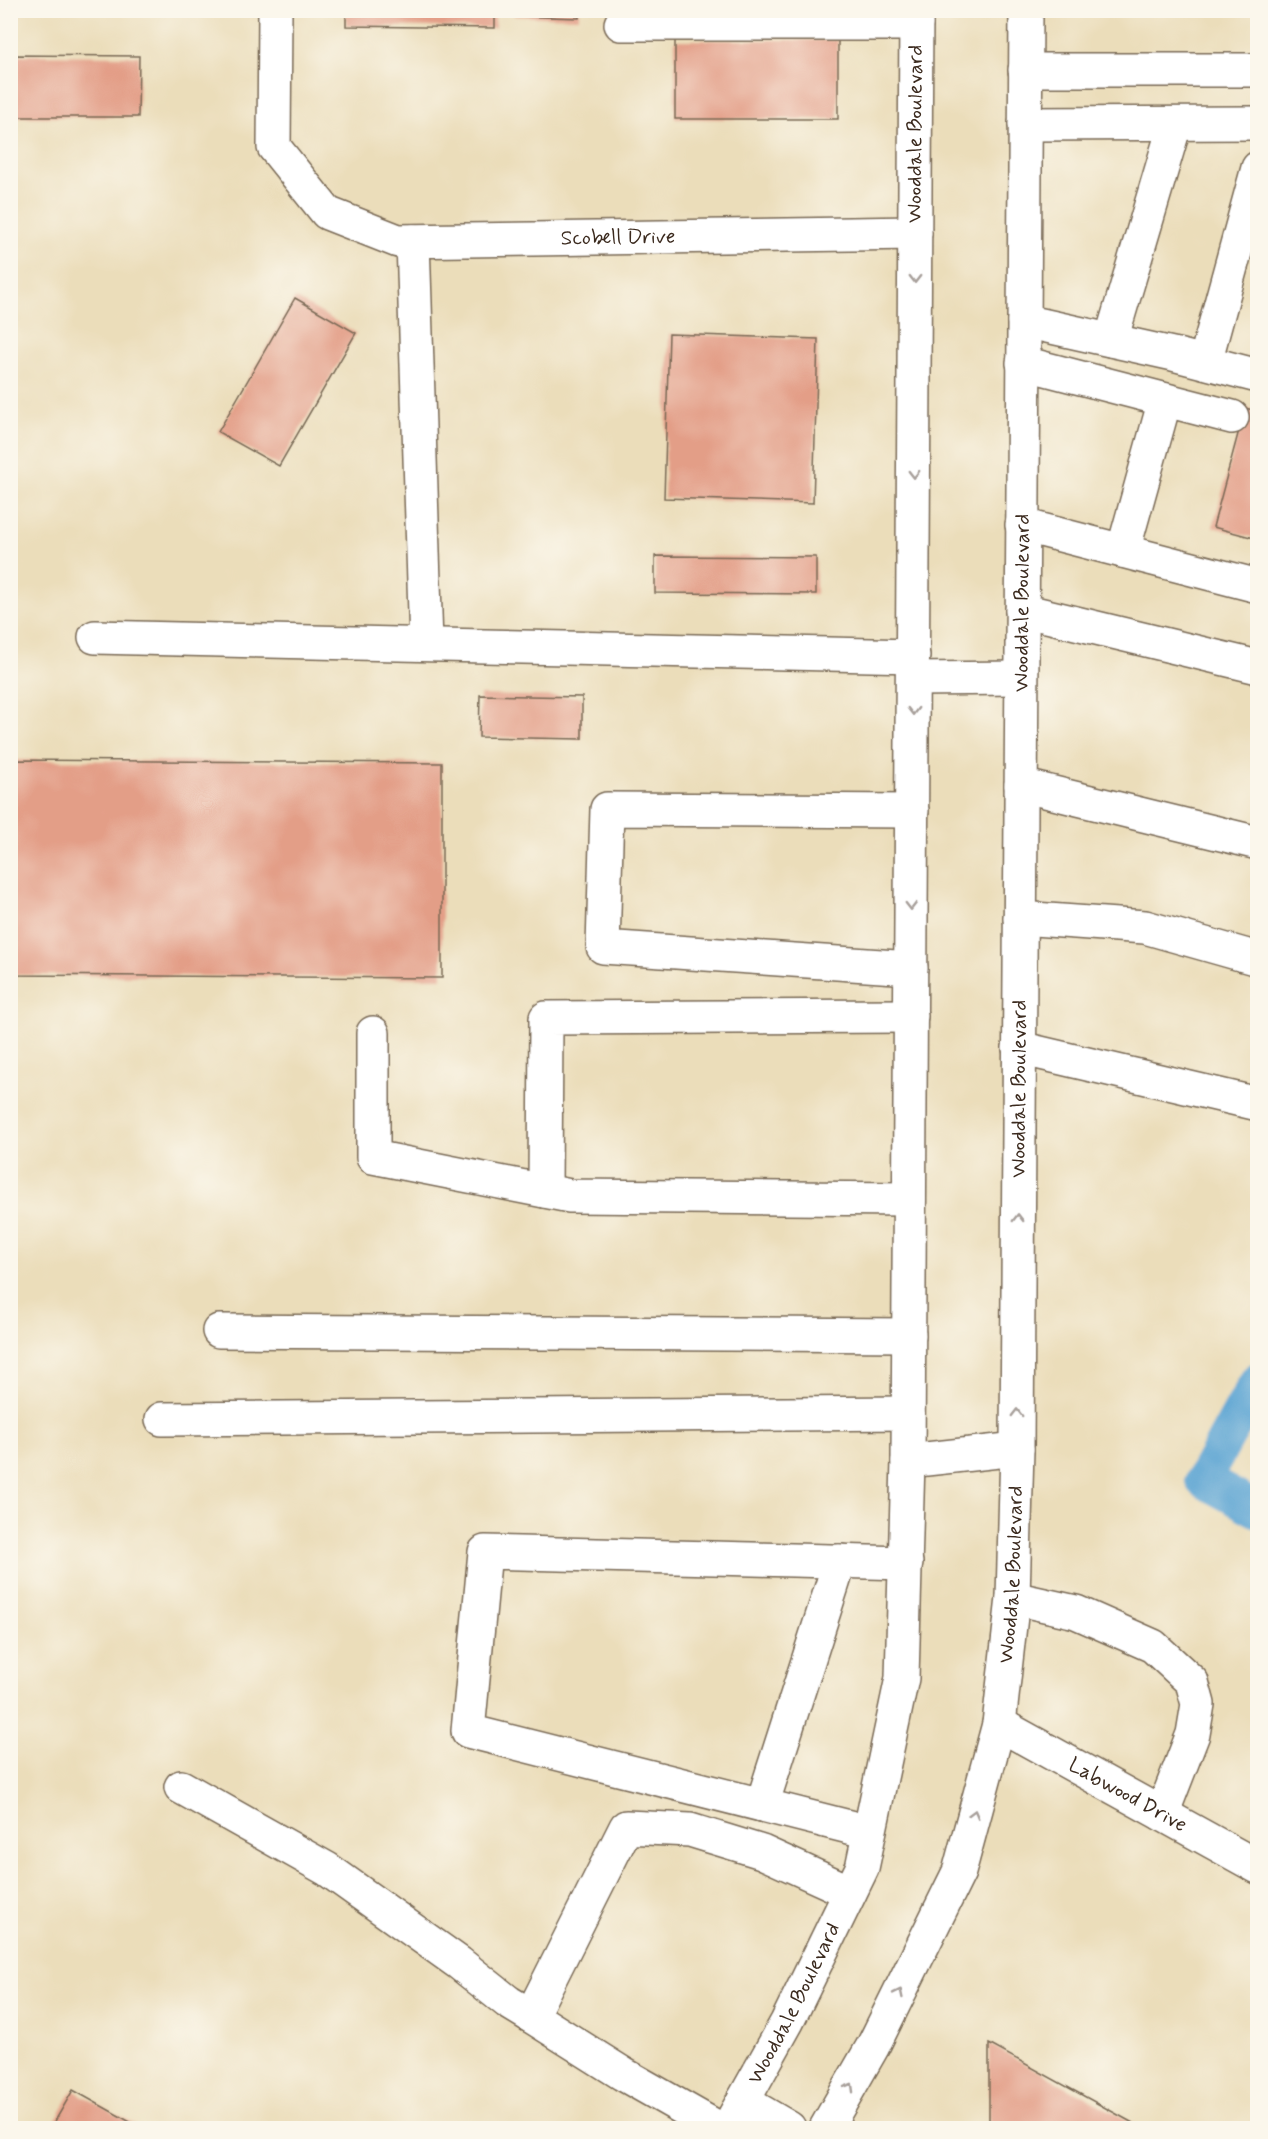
<svg xmlns="http://www.w3.org/2000/svg" width="1268" height="2139" font-family="Mynerve,sans-serif">
<style>
.lines{fill:none;stroke-linecap:round;stroke-linejoin:round}
.canal{stroke:#5ca4d3;stroke-width:36}
.building{fill:#e39e87}
.minor-casing{stroke:#796955;stroke-width:36}
.minor{stroke:#fff;stroke-width:33}
.oneway{stroke:#a79f9a}
.labels{text-anchor:middle;dominant-baseline:central;stroke-width:6;stroke-linejoin:round;paint-order:stroke}
.street-label{font-size:21px;fill:#3b2a1e;stroke:#fbf7ec}
</style>
<rect width="100%" height="100%" fill="#fbf7ec"/>
<filter id="ink" filterUnits="userSpaceOnUse"><feTurbulence type="fractalNoise" baseFrequency=".0167" numOctaves="2"/><feDisplacementMap in="SourceGraphic" scale="12" xChannelSelector="R" yChannelSelector="G"/><feConvolveMatrix kernelMatrix="1 2 1 2 8 2 1 2 1" color-interpolation-filters="sRGB"/></filter>
<filter id="wash" filterUnits="userSpaceOnUse"><feTurbulence type="fractalNoise" baseFrequency=".008" numOctaves="4" result="noise"/><feDisplacementMap in="SourceGraphic" scale="24" xChannelSelector="R" yChannelSelector="G"/><feGaussianBlur stdDeviation="1.35" result="paint"/><feColorMatrix in="noise" values="0 0 0 0 0 0 0 0 0 0 0 0 0 0 0 0 0 1.4 0 .05"/><feComposite in="paint" operator="in"/></filter>
<g filter="url(#wash)">
<rect width="100%" height="100%" fill="#ebddba"/>
<g class="lines">
<!-- canal -->
<polyline class="canal" points="1258,1380 1203,1480 1258,1510"/>
</g>
<g id="blocks">
<!-- building -->
<g class="building">
<polygon points="346,10 495,10 495,28 346,26"/>
<polygon points="514,10 579,10 579,18 514,16"/>
<rect x="675" y="40" width="163" height="79"/>
<polygon points="10,55 139,56 138,117 10,117"/>
<polygon points="295,298 356,333 279,466 218,432"/>
<polygon points="669,334 818,339 813,503 664,498"/>
<polygon points="1245,408 1258,411 1258,539 1213,527"/>
<polygon points="655,556 816,557 816,594 655,593"/>
<polygon points="480,695 582,697 582,739 479,737"/>
<polygon points="10,760 442,763 442,978 10,975"/>
<polygon points="989,2044 1142,2128 989,2128"/>
<polygon points="73,2090 141,2128 51,2128"/>
</g>
</g>
</g>
<g filter="url(#ink)">
<use href="#blocks" fill-opacity="0" stroke="#796955" stroke-width="1.5"/>
<g class="lines">
<defs>
<g id="minor">
<path id="s1" d="M275,10L274,147L327,213L398,241L915,233"/>
<polyline points="621,24 916,24"/>
<polyline points="1025,70 1258,70"/>
<polyline points="1025,124 1258,123"/>
<polyline points="413,241 426,644"/>
<polyline points="1024,321 1173,354 1258,376"/>
<polyline points="1111,340 1175,124"/>
<polyline points="1205,362 1258,168"/>
<polyline points="1023,363 1232,417"/>
<polyline points="1022,525 1258,586"/>
<polyline points="1123,551 1165,400"/>
<polyline points="1022,610 1258,667"/>
<polyline points="95,637 913,656"/>
<polyline points="913,679 1021,678"/>
<polyline points="1021,785 1258,843"/>
<polyline points="1020,918 1145,927 1258,959"/>
<polyline points="911,968 603,947 607,809 912,811"/>
<polyline points="373,1033 373,1157 570,1196 909,1199"/>
<polyline points="1019,1048 1258,1104"/>
<polyline points="545,1191 546,1018 911,1016"/>
<polyline points="219,1331 909,1335"/>
<polyline points="162,1419 908,1413"/>
<polyline points="908,1461 1017,1449"/>
<polyline points="1013,1598 1076,1612 1153,1646 1192,1682 1198,1704 1193,1734 1162,1814"/>
<path id="s2" d="M999,1724L1258,1867"/>
<polyline points="181,1787 327,1869 459,1963 508,2002 531,2016"/>
<polyline points="762,1805 840,1561"/>
<polyline points="869,1832 468,1731 485,1552 906,1563"/>
<polyline points="743,2101 789,2128"/>
<polyline points="718,2128 623,2074 531,2016 626,1827 690,1830 762,1852 850,1892"/>
<path id="s3" d="M728,2128L787,2022L862,1868L902,1678L908,1461L916,10"/>
<path id="s4" d="M826,2128L873,2046L959,1872L999,1724L1013,1598L1017,1449L1026,10"/>
</g>
</defs>
<!-- minor casing -->
<use href="#minor" class="minor-casing"/>
<!-- minor -->
<use href="#minor" class="minor"/>
</g>
<!-- one-way arrows -->
<defs><path id="oneway-chevron" d="M-2-3.5L2.5 0L-2 3.5" fill="none" stroke-width="1.6" stroke-linecap="round" stroke-linejoin="round" transform="scale(1.5)"/></defs>
<g class="oneway">
<use href="#oneway-chevron" transform="translate(915 279) rotate(90)"/>
<use href="#oneway-chevron" transform="translate(914 474) rotate(90)"/>
<use href="#oneway-chevron" transform="translate(913 711) rotate(90)"/>
<use href="#oneway-chevron" transform="translate(911 906) rotate(90)"/>
<use href="#oneway-chevron" transform="translate(1018 1218) rotate(-90)"/>
<use href="#oneway-chevron" transform="translate(1017 1413) rotate(-90)"/>
<use href="#oneway-chevron" transform="translate(974 1814) rotate(-75)"/>
<use href="#oneway-chevron" transform="translate(899 1993) rotate(-64)"/>
<use href="#oneway-chevron" transform="translate(850 2087) rotate(-60)"/>
</g>
</g>
<g class="labels">
<!-- street labels -->
<g class="street-label">
<text stroke="none"><textPath href="#s3" startOffset="2031">Wooddale Boulevard</textPath></text>
<text stroke="none"><textPath href="#s1" startOffset="518">Scobell Drive</textPath></text>
<text stroke="none"><textPath href="#s4" startOffset="1564">Wooddale Boulevard</textPath></text>
<text stroke="none"><textPath href="#s4" startOffset="1078">Wooddale Boulevard</textPath></text>
<text stroke="none"><textPath href="#s4" startOffset="592">Wooddale Boulevard</textPath></text>
<text stroke="none"><textPath href="#s2" startOffset="147">Labwood Drive</textPath></text>
<text stroke="none"><textPath href="#s3" startOffset="141">Wooddale Boulevard</textPath></text>
</g>
</g>
<!-- margin -->
<rect width="1268" height="2139" fill="none" stroke="#fbf7ec" stroke-width="36"/>
</svg>
